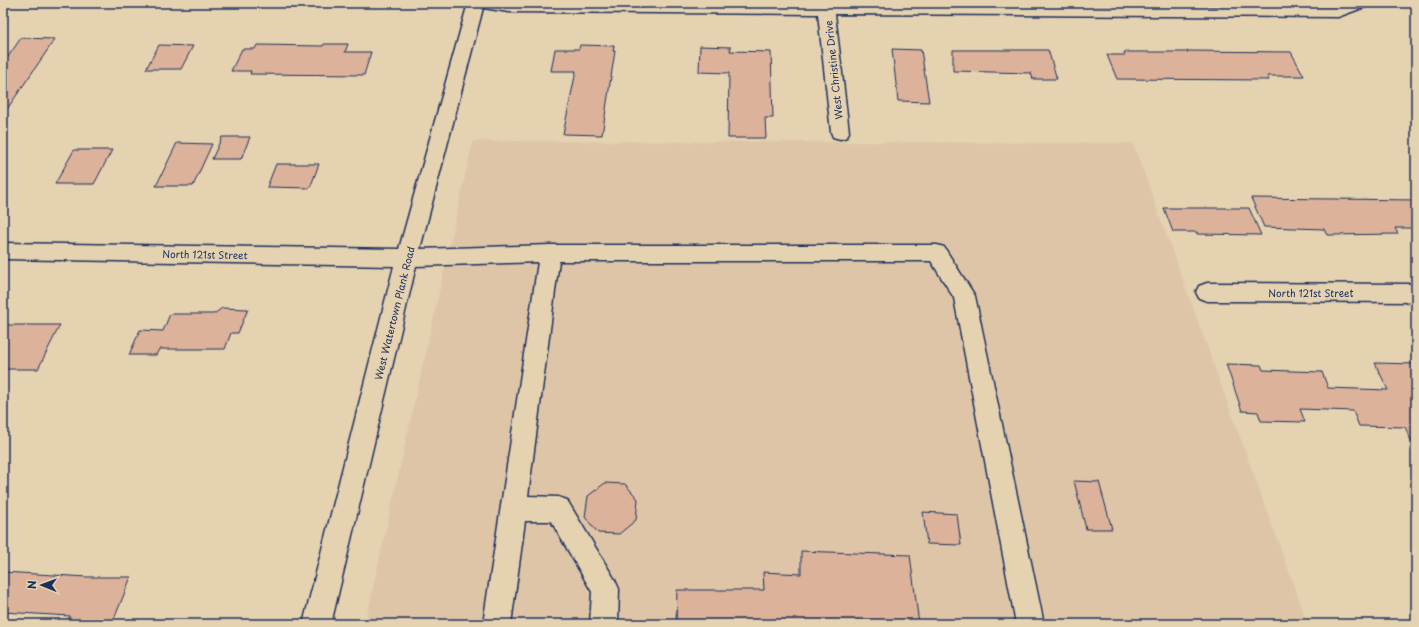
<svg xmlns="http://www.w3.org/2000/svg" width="1419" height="627" font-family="'Playpen Sans',sans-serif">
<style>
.built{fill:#dec5a8}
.building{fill:#dcb29a;stroke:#1b2f5e}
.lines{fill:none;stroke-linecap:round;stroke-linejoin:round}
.minor-casing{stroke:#1b2f5e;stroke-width:3}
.minor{fill:#e5d2b0;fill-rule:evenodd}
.labels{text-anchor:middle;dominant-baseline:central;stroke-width:3;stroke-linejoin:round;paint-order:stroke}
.street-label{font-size:10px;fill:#1b2f5e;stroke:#e5d2b0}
</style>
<rect width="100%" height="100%" fill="#e5d2b0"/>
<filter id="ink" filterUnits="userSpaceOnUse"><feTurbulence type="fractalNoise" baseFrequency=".025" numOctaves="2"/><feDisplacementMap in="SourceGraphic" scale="8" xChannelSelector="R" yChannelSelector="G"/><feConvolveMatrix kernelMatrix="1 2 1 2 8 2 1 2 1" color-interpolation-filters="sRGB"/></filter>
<g filter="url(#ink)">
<!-- built -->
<polygon class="built" points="473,141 1133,143 1308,624 365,624"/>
<!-- building -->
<g class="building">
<polygon points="21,38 55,39 3,115 3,64"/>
<polygon points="324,44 348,44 345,52 371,52 364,75 250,74 251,71 231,71 242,49 255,49 257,45 323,46"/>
<polygon points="159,45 193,46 181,69 146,69"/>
<polygon points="580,45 614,46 613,51 615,51 602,135 563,134 576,71 551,71 555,49 579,49"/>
<polygon points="700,46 731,47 730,51 771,52 773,118 765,118 766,138 728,138 729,73 699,72"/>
<polygon points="892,49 921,50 929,102 898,101"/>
<polygon points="953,50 1048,50 1057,79 1033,79 1031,73 953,71"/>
<polygon points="1187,51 1291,52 1304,76 1267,76 1269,80 1117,79 1107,55 1125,55 1124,52 1188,52"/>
<polygon points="222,137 250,137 241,159 212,159"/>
<polygon points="177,143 212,144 193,186 156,186"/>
<polygon points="74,150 112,150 94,184 55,184"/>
<polygon points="276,164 319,164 310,188 267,187"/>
<polygon points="1251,198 1416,200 1416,228 1395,228 1398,234 1327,235 1324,229 1264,227"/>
<polygon points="1164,208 1249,208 1261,235 1197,234 1197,232 1173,232"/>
<polygon points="222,308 248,309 238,333 231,333 225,349 159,349 156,355 129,355 140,330 163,331 170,314 214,314"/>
<polygon points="3,325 60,325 38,369 3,369"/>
<polygon points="1375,363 1416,364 1416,451 1405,427 1359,426 1353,411 1300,409 1305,422 1261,421 1258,412 1242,411 1226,364 1261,365 1263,370 1322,372 1328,388 1388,390"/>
<polygon points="1074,481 1099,482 1112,529 1086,529"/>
<polygon points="605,483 625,484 638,499 636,520 619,534 598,533 585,517 588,496"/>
<polygon points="923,512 957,514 961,545 927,544"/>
<polygon points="801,551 910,555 919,624 676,624 677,590 764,590 763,572 801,574"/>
<polygon points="3,572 87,577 131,577 112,624 66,624 70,616 3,612"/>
</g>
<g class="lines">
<defs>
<g id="minor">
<polygon points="468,3 1336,7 1344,3 1367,3 1365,7 1338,17 835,14 849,132 847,137 840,139 833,137 831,132 818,14 509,12 483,8 420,249 550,245 937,245 944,247 975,296 1044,624 1016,624 954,298 931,261 559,261 528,496 558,497 567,500 615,580 619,589 618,624 590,624 592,592 551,521 525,521 511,624 483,624 538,262 416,266 331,624 303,624 394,266 3,259 3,243 399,249"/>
<polygon points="1207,283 1416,284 1416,302 1207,301 1199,298 1196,292 1199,286"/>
</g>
</defs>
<!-- minor casing -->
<use href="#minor" class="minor-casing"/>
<!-- minor -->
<use href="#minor" class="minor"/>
</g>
</g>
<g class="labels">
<!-- street labels -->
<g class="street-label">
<text transform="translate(833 70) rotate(-96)">West Christine Drive</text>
<text transform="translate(205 254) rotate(1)">North 121st Street</text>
<text x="1311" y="292">North 121st Street</text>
<text transform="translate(394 313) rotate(-76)">West Watertown Plank Road</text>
</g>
</g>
<!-- margin -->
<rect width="1419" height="627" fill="none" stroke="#e5d2b0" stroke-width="16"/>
<rect x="8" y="8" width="1403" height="611" fill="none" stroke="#1b2f5e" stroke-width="1.5" filter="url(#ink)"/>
<!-- north arrow -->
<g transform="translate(42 585) rotate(271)" stroke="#e5d2b0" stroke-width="3" paint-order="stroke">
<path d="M0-3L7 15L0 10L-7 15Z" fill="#1b2f5e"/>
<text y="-6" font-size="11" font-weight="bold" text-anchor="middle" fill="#1b2f5e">N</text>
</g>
</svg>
